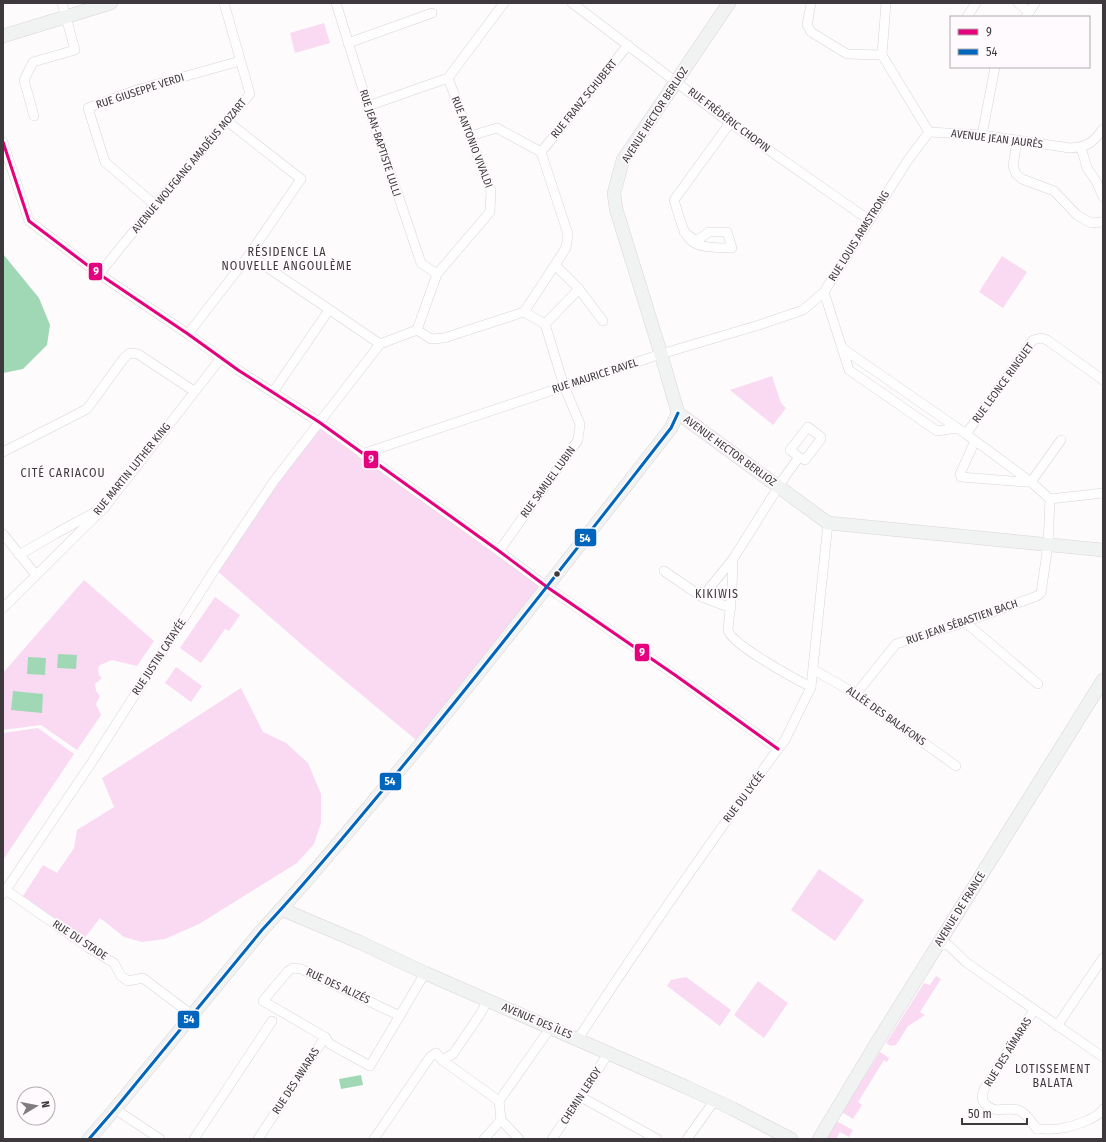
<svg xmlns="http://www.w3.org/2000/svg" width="1106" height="1142" font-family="'Fira Sans Condensed',sans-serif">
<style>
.green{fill:#fadaf2}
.water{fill:#a0d8b5}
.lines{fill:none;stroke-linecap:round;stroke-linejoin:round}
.street-casing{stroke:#d9d5d7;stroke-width:10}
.secondary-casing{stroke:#d9d5d7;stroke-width:14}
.street{stroke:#fffeff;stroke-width:9}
.secondary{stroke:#f0f3f2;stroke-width:13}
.bus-1-casing{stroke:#fefafd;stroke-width:6}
.bus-2-casing{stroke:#fefafd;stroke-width:6}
.bus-1{stroke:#e5007d;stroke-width:3}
.bus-2{stroke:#0065bd;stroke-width:3}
.bus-dot{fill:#3e393c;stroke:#fefafd;stroke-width:1.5}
.labels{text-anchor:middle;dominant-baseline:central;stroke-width:3.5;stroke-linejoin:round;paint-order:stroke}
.street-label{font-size:11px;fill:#3e393c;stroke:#fefafd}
.neighbourhood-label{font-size:12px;letter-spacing:1px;fill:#3e393c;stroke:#fefafd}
.line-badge{stroke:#fefafd;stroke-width:1.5}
.badge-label{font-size:11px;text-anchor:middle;font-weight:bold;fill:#fff}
</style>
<rect width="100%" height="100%" fill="#fdfbfc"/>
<!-- green -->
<g class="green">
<polygon points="324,23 330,43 295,53 290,33"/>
<polygon points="1002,256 1027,272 1003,308 979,292"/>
<polygon points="772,376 781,403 786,408 773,425 730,390"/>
<polygon points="319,422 547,587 421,744 315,656 215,569"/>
<polygon points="84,580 154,641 137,666 112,660 100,665 98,668 99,675 102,678 95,684 96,691 100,696 96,704 101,715 77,750 41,725 3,730 3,673"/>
<polygon points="215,597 240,615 229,631 225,629 201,663 180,648"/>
<polygon points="176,667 202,686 191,702 165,683"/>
<polygon points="241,688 263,732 286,743 308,763 321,794 321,823 314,844 297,863 199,924 165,939 142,942 124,937 100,918 83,940 23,896 43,865 57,873 74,848 77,830 114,807 102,778"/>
<polygon points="38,728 74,754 3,860 3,733"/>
<polygon points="819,869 864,900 835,941 791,910"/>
<polygon points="936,976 941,979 920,1012 925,1015 908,1026 896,1045 891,1046 886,1043 924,983 930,985"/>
<polygon points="686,977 731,1010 720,1026 667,986 671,980"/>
<polygon points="758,981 788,1003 764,1038 734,1015"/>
<polygon points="880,1052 889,1058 887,1062 884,1060 858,1102 862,1105 853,1119 842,1112"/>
<polygon points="836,1121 853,1130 849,1137 840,1132 836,1139 826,1139"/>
</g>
<!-- water -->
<g class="water">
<polygon points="3,254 39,298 50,325 47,345 23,369 3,373"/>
<polygon points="58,654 77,655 76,669 57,668"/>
<polygon points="28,657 46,658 45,675 27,674"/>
<polygon points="13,691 43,694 42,713 11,710"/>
<polygon points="361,1075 363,1085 341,1089 339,1079"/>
</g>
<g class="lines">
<defs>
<g id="street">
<polyline points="336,3 368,106 421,263 437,274"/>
<polyline points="572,3 730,123 869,220"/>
<path d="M886,3L882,55L929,132L982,135L1070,148C1087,147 1093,143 1103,129"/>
<polyline points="1018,3 1029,12"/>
<polyline points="811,4 807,25 811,32 847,54 882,55"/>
<polyline points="967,17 976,3"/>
<polyline points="1026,17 1035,3"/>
<polyline points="348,43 432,13"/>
<polyline points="368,106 448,78"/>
<polyline points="34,116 24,80 33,62 75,50 62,3"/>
<polyline points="929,132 908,160 824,292 849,370 937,431 957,428"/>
<polyline points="982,135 995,67"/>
<polyline points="1017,140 1013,166 1016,174 1022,179 1054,191 1077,215 1091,223 1103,222"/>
<polyline points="3,142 29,221 99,274 188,334 238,370 319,422 499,551 547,587 675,675 778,749"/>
<polyline points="1081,147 1087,168 1096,181 1103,197"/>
<polyline points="541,152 628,45"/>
<polyline points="155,205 105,162 88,108 136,90 240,61"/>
<path d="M684,232L696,241L709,232H727L732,248C685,248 687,242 674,200L730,123"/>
<polyline points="249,255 380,344"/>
<polyline points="99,274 155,205 250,94 224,3"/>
<polyline points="579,289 603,321"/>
<polyline points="545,324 579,289 556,266"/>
<polyline points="417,330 431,339 444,338 524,312 566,248 568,234 541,152 497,128 470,136"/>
<polyline points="188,334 249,255 301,179 227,121"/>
<polyline points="842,348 966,434 1031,482 1050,499 1048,545 1041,593 1037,596 965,622 896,644 856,694"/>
<polyline points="273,392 329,310"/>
<polyline points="966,434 1033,340 1041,338 1047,340 1103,380"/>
<polyline points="975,441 960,474 961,477 1024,482 1031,482 1061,440"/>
<polyline points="3,452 87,409 124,358 130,353 138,354 194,391"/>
<polyline points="362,454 661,354 759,325 803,310 824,292"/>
<path d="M799,457L790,450L808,427L821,437V439L805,460L799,457L784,478L733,559L732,589L728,630C729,643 797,680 811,687"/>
<polyline points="1050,499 1103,493"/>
<polyline points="3,534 36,575"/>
<polyline points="499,551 578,440 580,424 564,386 545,324 524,312"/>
<polyline points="19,555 55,534 95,512"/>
<polyline points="664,571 702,597"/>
<polyline points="3,608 104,508 221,358"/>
<polyline points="731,608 702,597 733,559"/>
<polyline points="965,622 1038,684"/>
<polyline points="814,670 856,694 956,766"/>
<polyline points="3,888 89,948 114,963 121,976 128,981 143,978 192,1015"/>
<polyline points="3,894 92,762 215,569 274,481 380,344 417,330 437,274 490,212 491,191 448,78 504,3"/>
<polyline points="937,947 947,944 967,963 1103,1057"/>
<path d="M1034,1010L984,1089C982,1095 981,1100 985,1104C996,1116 1011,1104 1022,1112C1028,1116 1033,1124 1037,1129"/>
<polyline points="400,1016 301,969 293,968 288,971 263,1001 325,1037 330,1044 370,1066 425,973"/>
<polyline points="1057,1026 1103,958"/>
<path d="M578,1039C642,940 709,844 778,749L785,740L811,687L828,523"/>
<polyline points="442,1060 499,1101 501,1120 519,1139"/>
<polyline points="581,1097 657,1139"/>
<polyline points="499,1101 551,1027"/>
<polyline points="115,1109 160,1139"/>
<path d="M1037,1129C1045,1129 1055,1130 1063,1128C1074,1126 1097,1119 1103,1109"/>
<polyline points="194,1139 272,1021"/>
<polyline points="258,1139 325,1037"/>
<polyline points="374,1139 430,1057 436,1053 442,1060 453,1054 479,1016 488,1000"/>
<polyline points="484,1139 501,1120"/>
<polyline points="552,1139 581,1097 609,1052"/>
<polyline points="687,1139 715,1100"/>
</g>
<g id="secondary">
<polyline points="729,3 623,160 614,193 616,209 661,354 678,413 828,523 1103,550"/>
<polyline points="3,36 111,3"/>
<polyline points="281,909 359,942 425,973 686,1087 733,1109 791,1139"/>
<path d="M89,1139L115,1109L262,930C311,878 356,822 402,767C494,656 582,542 671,428L678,413"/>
<polyline points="819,1139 876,1044 1103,680"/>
</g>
</defs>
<!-- street casing -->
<use href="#street" class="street-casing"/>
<!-- secondary casing -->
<use href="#secondary" class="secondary-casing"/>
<!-- street -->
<use href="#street" class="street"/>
<!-- secondary -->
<use href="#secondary" class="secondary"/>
<defs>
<polyline id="bus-1" points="3,142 29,221 99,274 188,334 238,370 319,422 499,551 547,587 675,675 778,749"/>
<path id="bus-2" d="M89,1139L115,1109L262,930C311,878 356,822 402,767C494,656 582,542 671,428L678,413"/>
</defs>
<!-- bus-1 casing -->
<use href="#bus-1" class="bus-1-casing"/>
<!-- bus-2 casing -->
<use href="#bus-2" class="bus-2-casing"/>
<!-- bus-1 -->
<use href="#bus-1" class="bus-1"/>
<!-- bus-2 -->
<use href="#bus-2" class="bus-2"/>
</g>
<!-- markers -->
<circle class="bus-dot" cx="557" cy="574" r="3.5"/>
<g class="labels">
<!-- street labels -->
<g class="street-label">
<text transform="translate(140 91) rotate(-18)">RUE GIUSEPPE VERDI</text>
<text transform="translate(584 99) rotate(-51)">RUE FRANZ SCHUBERT</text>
<text transform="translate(655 115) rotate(-57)">AVENUE HECTOR BERLIOZ</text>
<text transform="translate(729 120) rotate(37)">RUE FRÉDÉRIC CHOPIN</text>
<text transform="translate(997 139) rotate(7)">AVENUE JEAN JAURÈS</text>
<text transform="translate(472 142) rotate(69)">RUE ANTONIO VIVALDI</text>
<text transform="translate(380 143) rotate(72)">RUE JEAN-BAPTISTE LULLI</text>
<text transform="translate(189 166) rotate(-50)">AVENUE WOLFGANG AMADÉUS MOZART</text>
<text transform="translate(859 236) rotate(-58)">RUE LOUIS ARMSTRONG</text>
<text transform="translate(595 376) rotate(-18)">RUE MAURICE RAVEL</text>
<text transform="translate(1003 383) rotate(-54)">RUE LEONCE RINGUET</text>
<text transform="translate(730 451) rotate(36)">AVENUE HECTOR BERLIOZ</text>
<text transform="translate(132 469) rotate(-51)">RUE MARTIN LUTHER KING</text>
<text transform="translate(548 482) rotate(-54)">RUE SAMUEL LUBIN</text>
<text transform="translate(962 622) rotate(-19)">RUE JEAN SÉBASTIEN BACH</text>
<text transform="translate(159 657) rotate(-57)">RUE JUSTIN CATAYÉE</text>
<text transform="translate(886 716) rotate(35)">ALLÉE DES BALAFONS</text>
<text transform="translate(744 797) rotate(-53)">RUE DU LYCÉE</text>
<text transform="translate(960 909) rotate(-58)">AVENUE DE FRANCE</text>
<text transform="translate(80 940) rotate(33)">RUE DU STADE</text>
<text transform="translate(338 986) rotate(25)">RUE DES ALIZÉS</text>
<text transform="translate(537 1021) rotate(23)">AVENUE DES ÎLES</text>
<text transform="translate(1008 1052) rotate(-58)">RUE DES AÏMARAS</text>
<text transform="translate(296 1081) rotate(-57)">RUE DES AWARAS</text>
<text transform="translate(581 1096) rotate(-57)">CHEMIN LEROY</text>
</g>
<!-- neighbourhood labels -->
<g class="neighbourhood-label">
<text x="287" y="252">RÉSIDENCE LA<tspan x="287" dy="14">NOUVELLE ANGOULÈME</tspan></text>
<text x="63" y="473">CITÉ CARIACOU</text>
<text x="717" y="594">KIKIWIS</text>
<text x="1053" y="1069">LOTISSEMENT<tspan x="1053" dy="14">BALATA</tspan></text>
</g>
</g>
<g class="line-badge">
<rect x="88" y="262" width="15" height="19" rx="4" fill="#e5007d"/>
<rect x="363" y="450" width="16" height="19" rx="4" fill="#e5007d"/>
<rect x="574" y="528" width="23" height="19" rx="4" fill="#0065bd"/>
<rect x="634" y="643" width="16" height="19" rx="4" fill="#e5007d"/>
<rect x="379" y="772" width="23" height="19" rx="4" fill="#0065bd"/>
<rect x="177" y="1010" width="23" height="19" rx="4" fill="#0065bd"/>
</g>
<g class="badge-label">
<text x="96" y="275">9</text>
<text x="371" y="463">9</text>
<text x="585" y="542">54</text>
<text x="642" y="656">9</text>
<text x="390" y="785">54</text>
<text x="189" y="1023">54</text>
</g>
<!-- border -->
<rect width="1106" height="1142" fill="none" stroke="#3e393c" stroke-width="8"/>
<!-- legend -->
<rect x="950" y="16" width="140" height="52" fill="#fefafd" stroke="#b1adb0"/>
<rect x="958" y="29" width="20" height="6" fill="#e5007d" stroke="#b1adb0"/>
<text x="986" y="36" font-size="12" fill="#3e393c">9</text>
<rect x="958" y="49" width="20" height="6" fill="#0065bd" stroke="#b1adb0"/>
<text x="986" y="56" font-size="12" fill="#3e393c">54</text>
<!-- north arrow -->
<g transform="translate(36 1106) rotate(80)"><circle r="19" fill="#fefafd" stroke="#b1adb0"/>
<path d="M0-3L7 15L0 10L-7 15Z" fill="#817d7f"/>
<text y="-6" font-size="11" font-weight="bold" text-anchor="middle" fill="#3e393c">N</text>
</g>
<!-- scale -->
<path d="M962 1118v6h65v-6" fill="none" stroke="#3e393c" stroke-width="2"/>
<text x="968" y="1118" font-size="12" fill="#3e393c" stroke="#fefafd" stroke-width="3" paint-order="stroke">50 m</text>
</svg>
